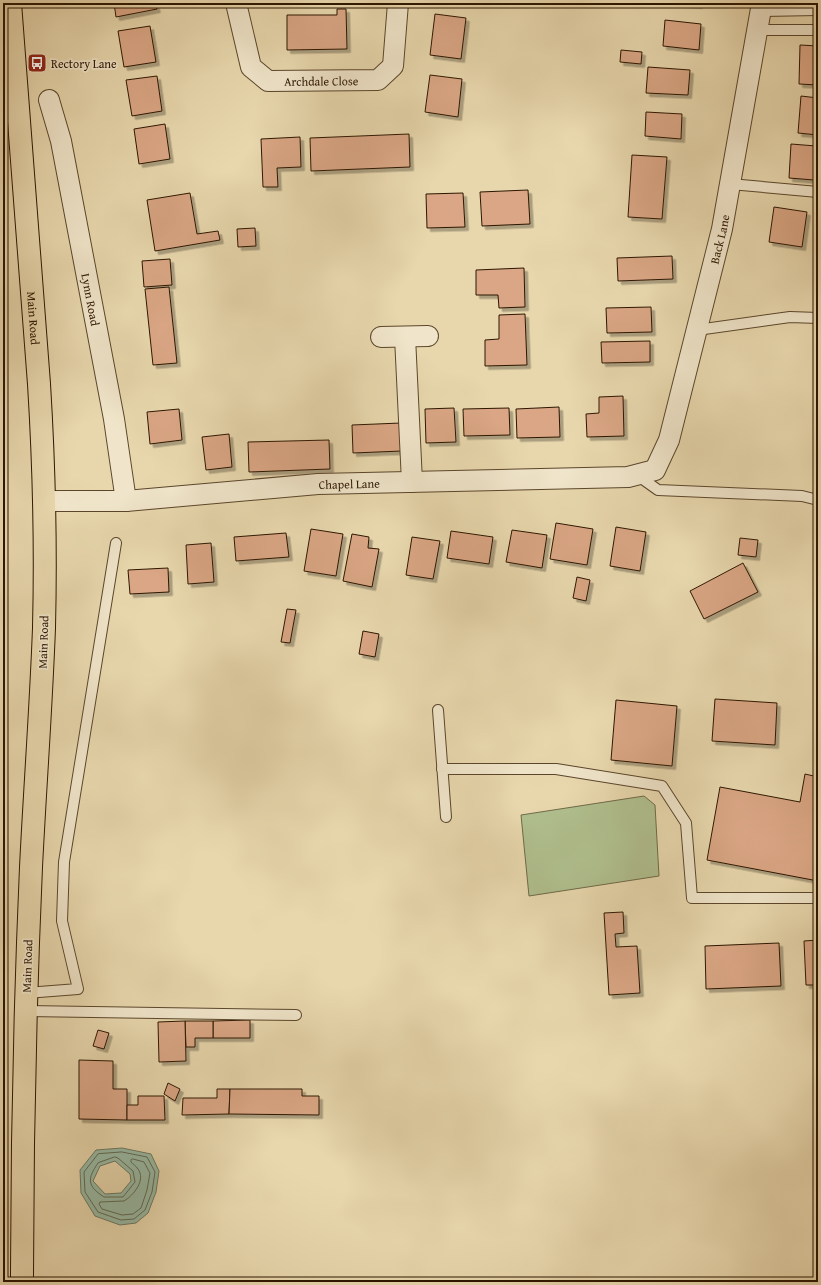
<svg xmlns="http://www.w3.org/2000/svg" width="821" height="1285" font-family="'Gentium Book Plus',serif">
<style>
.green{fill:#b0bf8e;stroke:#6e6a47}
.water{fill:#98baa5;stroke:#6d7863;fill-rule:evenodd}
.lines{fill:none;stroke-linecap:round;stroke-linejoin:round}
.shore{stroke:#626852;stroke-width:1}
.building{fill:#daa685;stroke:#2c1600;filter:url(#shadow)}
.lane-casing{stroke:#5b462b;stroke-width:12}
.street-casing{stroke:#5b462b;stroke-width:22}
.highway-casing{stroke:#2c1600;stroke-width:24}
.lane{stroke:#f0e5ca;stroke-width:10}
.street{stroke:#f0e5ca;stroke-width:20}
.highway{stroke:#e8d7ad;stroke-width:22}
.labels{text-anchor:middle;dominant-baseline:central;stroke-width:3.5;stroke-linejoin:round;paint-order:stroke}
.poi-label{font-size:12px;fill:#2c1600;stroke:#f0e5ca;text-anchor:start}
.street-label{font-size:12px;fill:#2c1600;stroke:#f0e5ca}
</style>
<defs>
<filter id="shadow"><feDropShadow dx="3.5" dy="3.5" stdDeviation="0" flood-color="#0004"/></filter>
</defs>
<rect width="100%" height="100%" fill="#e8d7ad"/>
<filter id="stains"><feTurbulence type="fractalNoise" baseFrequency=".005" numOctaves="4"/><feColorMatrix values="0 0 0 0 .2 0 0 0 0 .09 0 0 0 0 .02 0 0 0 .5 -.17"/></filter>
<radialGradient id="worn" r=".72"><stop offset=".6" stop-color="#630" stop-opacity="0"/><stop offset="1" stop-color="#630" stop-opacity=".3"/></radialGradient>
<!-- green -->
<polygon class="green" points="644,796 655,805 659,876 529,896 521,815"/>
<!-- water -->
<path class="water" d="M122,1148L151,1154L159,1171L156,1192L148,1213L136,1223L120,1225L95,1216L81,1193L80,1170L96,1150ZM115,1161L130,1174L131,1181L121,1193L105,1194L93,1181L100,1166Z"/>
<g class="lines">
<!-- shore -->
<g class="shore">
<polygon points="122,1152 147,1157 155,1172 152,1192 145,1210 134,1219 121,1220 98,1212 85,1192 84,1172 98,1154"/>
<path d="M115,1157L118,1158L133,1171L135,1182L123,1197H104C87,1186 87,1179 98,1163Z"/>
<path d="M133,1159L144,1162L150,1173L147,1190L141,1208L133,1214L122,1215L102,1209L99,1204L100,1202L124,1201C134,1195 146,1180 138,1169C136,1166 133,1164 131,1162V1160Z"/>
</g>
</g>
<!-- building -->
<g class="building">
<polygon points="114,3 155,3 157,9 116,17"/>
<polygon points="672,3 699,3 699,5"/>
<polygon points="337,9 346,9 347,49 287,50 287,15 337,15"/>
<polygon points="435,14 466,18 461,59 430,55"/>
<polygon points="665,20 701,24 699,50 663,46"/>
<polygon points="150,26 156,62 124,67 118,31"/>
<polygon points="800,45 818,46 818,85 799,84"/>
<polygon points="621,50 642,52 641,64 620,62"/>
<polygon points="648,67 690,70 688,95 646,93"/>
<polygon points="430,75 462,79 458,117 425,112"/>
<polygon points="157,76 162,111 132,116 126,80"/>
<polygon points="801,96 818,98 818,135 798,133"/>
<polygon points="646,112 682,114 681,139 645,136"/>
<polygon points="165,124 170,159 139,164 134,129"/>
<polygon points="409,134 410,167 311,171 310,138"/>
<polygon points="300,137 301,167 277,168 278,187 263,187 261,139"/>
<polygon points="791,144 816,146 814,180 789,178"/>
<polygon points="632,155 667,157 662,219 628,217"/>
<polygon points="528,190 530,224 482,226 480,192"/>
<polygon points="190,193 197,234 218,231 220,240 155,251 147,200"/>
<polygon points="463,193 465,227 427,228 426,194"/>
<polygon points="774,207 807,212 802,247 769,242"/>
<polygon points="255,228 256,246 238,247 237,229"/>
<polygon points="672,256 673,279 618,281 617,258"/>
<polygon points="170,259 172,285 144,287 142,261"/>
<polygon points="524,268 525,307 499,308 498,295 476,295 476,270"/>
<polygon points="169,287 177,363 153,365 145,289"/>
<polygon points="651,307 652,332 607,333 606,308"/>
<polygon points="525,314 527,365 485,366 485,340 499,339 499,315"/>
<polygon points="650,341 650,362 602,363 601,342"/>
<polygon points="623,396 624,436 587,437 586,414 599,413 599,397"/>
<polygon points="559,407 560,437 517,438 516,409"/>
<polygon points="454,408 456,442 426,443 425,409"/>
<polygon points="509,408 510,435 464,436 463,409"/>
<polygon points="179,409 182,440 150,444 147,412"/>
<polygon points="401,423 402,451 353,453 352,425"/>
<polygon points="229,434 232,467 206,470 202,437"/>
<polygon points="329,440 330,469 249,472 248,442"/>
<polygon points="556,523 593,529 587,565 550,559"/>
<polygon points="616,527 646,532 640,571 610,566"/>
<polygon points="311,529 343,534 336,576 304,571"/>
<polygon points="512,530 547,535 542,568 506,562"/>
<polygon points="451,531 493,537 489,564 447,558"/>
<polygon points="286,533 289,557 236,561 234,537"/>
<polygon points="352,534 369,537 368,548 379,549 372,587 343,581"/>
<polygon points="412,537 440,541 433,579 406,575"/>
<polygon points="740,538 758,540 756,557 738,555"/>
<polygon points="211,543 214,582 188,584 186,545"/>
<polygon points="743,563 758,592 704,619 690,591"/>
<polygon points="168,568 169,592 130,594 128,570"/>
<polygon points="577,577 590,580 586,601 573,598"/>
<polygon points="287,609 296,610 290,643 281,642"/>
<polygon points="363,631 379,634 375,657 359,654"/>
<polygon points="715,699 777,703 775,745 712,741"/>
<polygon points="616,700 677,706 672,766 611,760"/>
<polygon points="805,774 818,777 818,881 707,860 720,787 800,802"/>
<polygon points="623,912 624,933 615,934 616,947 637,946 640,993 609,995 604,913"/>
<polygon points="818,940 818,985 806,985 804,941"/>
<polygon points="779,943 781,986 706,989 705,946"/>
<polygon points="250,1020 250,1038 213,1038 213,1021"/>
<polygon points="185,1021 213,1021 213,1038 195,1038 195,1047 186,1047"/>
<polygon points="185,1021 186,1061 159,1062 158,1022"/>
<polygon points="98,1030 109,1033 104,1049 93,1046"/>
<polygon points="79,1060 113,1061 113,1089 127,1089 127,1120 79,1119"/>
<polygon points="168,1083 180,1089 175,1101 164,1094"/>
<polygon points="217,1089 230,1089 229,1114 182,1115 183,1098 217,1098"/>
<polygon points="230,1089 302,1089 302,1096 319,1096 319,1115 229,1114"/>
<polygon points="138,1096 164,1096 165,1120 127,1120 127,1105 138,1105"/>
</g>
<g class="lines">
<defs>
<g id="lane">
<polyline points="761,11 818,10"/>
<polyline points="757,30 818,30"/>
<polyline points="730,184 818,192"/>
<polyline points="697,330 790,317 818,318"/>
<polyline points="637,475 658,490 802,496 818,500"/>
<polyline points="438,710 446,817"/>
<polyline points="442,769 556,769 662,786 686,823 692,898 818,898"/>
<polyline points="26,993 78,989 62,921 64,862 116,543"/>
<polyline points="26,1011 296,1015"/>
</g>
<g id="street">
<path id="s1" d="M236,3L251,67L268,81L378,80L393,66L398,3"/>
<path id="s2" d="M49,100L61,141L114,419L126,501"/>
<polyline points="381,337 428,336"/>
<polyline points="405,337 412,482"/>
<path id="s3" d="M44,501H126L318,484L628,477L655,470L669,440L722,229L762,3"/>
</g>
<g id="highway">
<path id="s4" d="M10,3L39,384C44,465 46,547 44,628C41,708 35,787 31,867C25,1005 22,1143 22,1282"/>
</g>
</defs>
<!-- lane casing -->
<use href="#lane" class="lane-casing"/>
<!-- street casing -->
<use href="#street" class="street-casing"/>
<!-- highway casing -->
<use href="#highway" class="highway-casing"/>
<!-- lane -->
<use href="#lane" class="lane"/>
<!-- street -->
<use href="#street" class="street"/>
<!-- highway -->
<use href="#highway" class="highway"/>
</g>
<!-- icons -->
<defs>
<symbol id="bus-square" viewBox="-11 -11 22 22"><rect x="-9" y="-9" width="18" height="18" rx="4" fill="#8f2418" stroke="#f0e5ca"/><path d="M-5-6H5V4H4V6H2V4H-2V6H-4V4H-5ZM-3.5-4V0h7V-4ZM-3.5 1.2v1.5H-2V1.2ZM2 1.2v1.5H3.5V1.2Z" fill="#fff"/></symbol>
</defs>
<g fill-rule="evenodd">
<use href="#bus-square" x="26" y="52" width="22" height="22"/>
</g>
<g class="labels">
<!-- poi labels -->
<g class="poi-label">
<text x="51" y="63">Rectory Lane</text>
</g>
<!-- street labels -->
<g class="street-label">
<text stroke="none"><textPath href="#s1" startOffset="141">Archdale Close</textPath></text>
<text stroke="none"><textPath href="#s3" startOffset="853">Back Lane</textPath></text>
<text stroke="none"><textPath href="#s2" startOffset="204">Lynn Road</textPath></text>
<text stroke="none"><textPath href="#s4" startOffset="316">Main Road</textPath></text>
<text stroke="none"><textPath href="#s3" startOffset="306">Chapel Lane</textPath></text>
<text transform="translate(43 642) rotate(-88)">Main Road</text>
<text transform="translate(27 966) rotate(-88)">Main Road</text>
</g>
</g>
<!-- margin -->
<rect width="821" height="1285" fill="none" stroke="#e8d7ad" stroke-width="16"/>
<rect x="4" y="4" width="813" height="1277" fill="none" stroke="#2c1600" stroke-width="2"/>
<rect x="8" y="8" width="805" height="1269" fill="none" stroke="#2c1600"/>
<rect width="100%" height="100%" filter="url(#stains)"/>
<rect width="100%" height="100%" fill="url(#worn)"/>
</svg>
